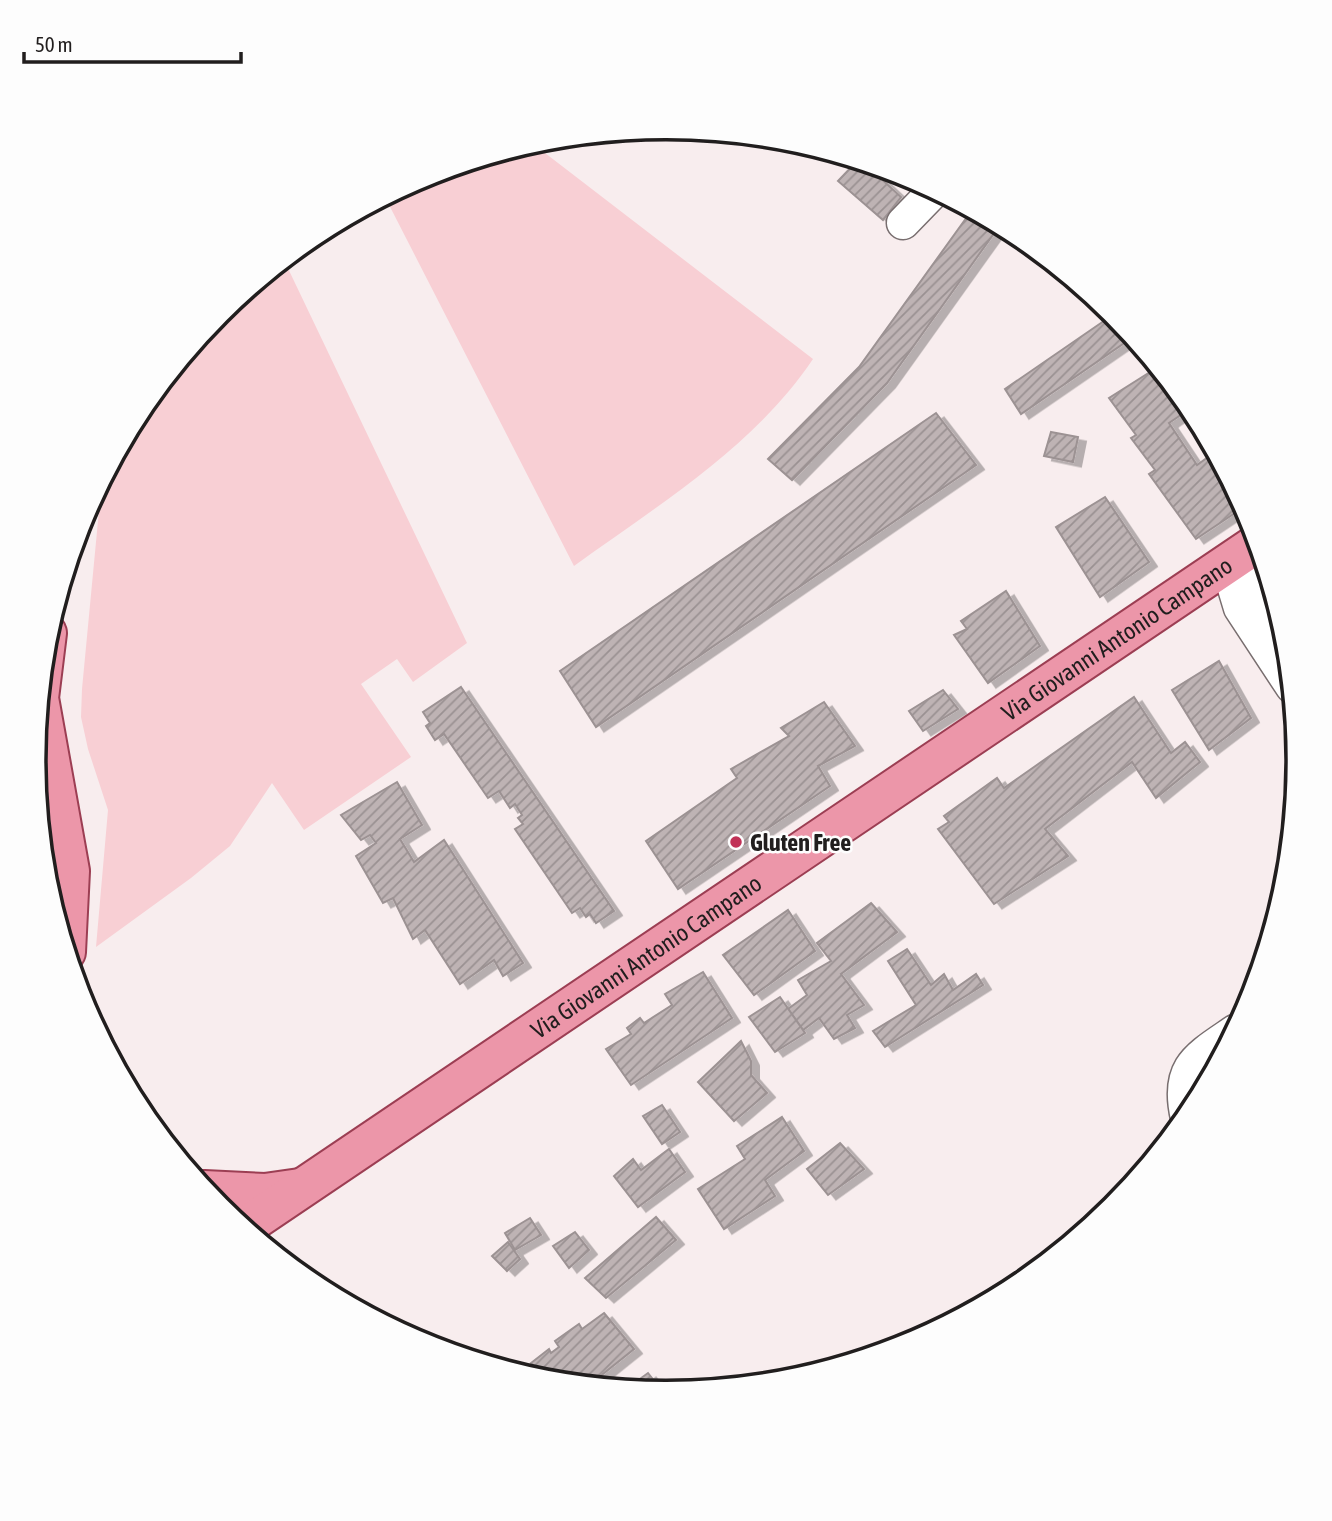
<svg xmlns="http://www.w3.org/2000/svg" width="1332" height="1521" font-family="'Asap Condensed',sans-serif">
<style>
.grass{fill:#f8cfd4}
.building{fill:url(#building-hatch);stroke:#9c9293;stroke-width:2;filter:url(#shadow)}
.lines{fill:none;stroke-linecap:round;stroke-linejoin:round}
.minor-casing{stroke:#786e6f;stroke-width:35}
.major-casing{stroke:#9c3e53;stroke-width:42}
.minor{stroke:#fff;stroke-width:32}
.major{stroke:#ec96a9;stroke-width:38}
.poi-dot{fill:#c13257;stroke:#fdfdfd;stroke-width:2.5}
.labels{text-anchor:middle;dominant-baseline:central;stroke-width:5;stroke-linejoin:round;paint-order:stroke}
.street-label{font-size:24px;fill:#211e1e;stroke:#fdfdfd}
.poi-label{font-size:24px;font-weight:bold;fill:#211e1e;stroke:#fdfdfd;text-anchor:start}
.rim{fill:none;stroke:#211e1e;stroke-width:3.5}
</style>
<defs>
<pattern id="building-hatch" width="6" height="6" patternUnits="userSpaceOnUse" patternTransform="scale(1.75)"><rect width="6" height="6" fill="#beb3b4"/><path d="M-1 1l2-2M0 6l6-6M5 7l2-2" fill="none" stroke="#9a9192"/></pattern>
<filter id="shadow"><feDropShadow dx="8" dy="4.5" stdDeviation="0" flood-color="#0004"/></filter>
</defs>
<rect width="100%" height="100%" fill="#f8edee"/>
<!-- grass -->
<g class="grass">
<path d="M532,143L813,359C754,447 658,505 574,566L385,197L424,176Z"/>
<polygon points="284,260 467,643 413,682 397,659 361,684 411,757 304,830 272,783 230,846 191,878 96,947 108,810 88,749 81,717 82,689 102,479 140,409 219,313"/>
</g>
<!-- building -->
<g class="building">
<polygon points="857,161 863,162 901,197 883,220 838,181"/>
<polygon points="972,210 1000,225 887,383 792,480 768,459 859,367"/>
<polygon points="1114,314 1133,337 1021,414 1005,389"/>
<polygon points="1158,367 1191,408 1169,423 1197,465 1215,452 1244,507 1196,539 1149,474 1155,470 1131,438 1136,435 1109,398"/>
<polygon points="936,413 976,465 596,727 560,671"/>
<polygon points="1051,432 1078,437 1073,462 1044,456"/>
<polygon points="1105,497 1149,562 1100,597 1056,527"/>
<polygon points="1006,591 1040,646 988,683 954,635 967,629 961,621"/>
<polygon points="1219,661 1251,718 1209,750 1172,690"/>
<polygon points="461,687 614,911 596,923 590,914 586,917 580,908 572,913 515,829 523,824 518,818 522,815 515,804 510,808 499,791 488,798 444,734 435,740 426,726 430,723 423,712"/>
<polygon points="943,690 958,709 923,731 909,711"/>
<polygon points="1134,697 1171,753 1185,742 1200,762 1156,798 1132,762 1045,829 1068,856 994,904 938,829 949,822 944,816 997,778 1004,788"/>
<polygon points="824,702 855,746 818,766 830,786 678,889 646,841 737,778 731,769 789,736 781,728"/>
<polygon points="397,782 422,825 400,839 414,862 444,840 523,963 503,976 494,960 460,984 425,930 413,939 393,898 383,903 356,856 376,843 370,835 361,840 341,815"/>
<polygon points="871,903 897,932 841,974 864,1005 847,1015 855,1028 834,1039 819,1018 803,1030 788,1009 807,995 798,980 831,961 817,943"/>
<polygon points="788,910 815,951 754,995 723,955"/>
<polygon points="907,949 931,985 944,974 953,990 976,974 983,985 885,1047 873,1031 916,1005 888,961"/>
<polygon points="703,972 732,1018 631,1085 606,1049 631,1034 627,1028 640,1018 644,1023 672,1005 665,994"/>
<polygon points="780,997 805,1033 775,1052 749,1017"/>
<polygon points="741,1041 751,1061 751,1075 767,1093 734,1121 698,1082"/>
<polygon points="662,1105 680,1132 662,1144 643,1116"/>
<polygon points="782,1117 804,1151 765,1180 775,1196 724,1229 698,1189 745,1159 737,1146"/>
<polygon points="840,1143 864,1169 828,1195 807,1169"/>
<polygon points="669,1149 685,1172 638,1207 614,1176 633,1159 641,1170"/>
<polygon points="1158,1153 1139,1176 1135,1169"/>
<polygon points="656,1217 676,1240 606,1298 585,1278"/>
<polygon points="530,1218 541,1235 515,1250 505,1233"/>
<polygon points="575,1232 589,1250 569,1268 553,1246"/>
<polygon points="508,1242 520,1259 507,1271 492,1256"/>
<polygon points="604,1313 634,1349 588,1386 542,1381 525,1376 535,1367 531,1363 549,1349 551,1353 559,1347 555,1341 579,1324 582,1329"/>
<polygon points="648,1373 664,1393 626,1389"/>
</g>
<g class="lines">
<defs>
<g id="minor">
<polyline points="903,223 935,190"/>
<polyline points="1227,565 1240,608 1292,687"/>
<polyline points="1227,565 1262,591 1282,621"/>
<path d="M1187,1118C1175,1067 1197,1057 1235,1031"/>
</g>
<g id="major">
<polyline points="47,633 39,698 70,871 66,952"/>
<polyline points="204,1190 265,1193 300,1188"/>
<path id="s1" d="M243,1228L1258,543"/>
</g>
</defs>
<!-- minor casing -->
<use href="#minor" class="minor-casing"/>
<!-- major casing -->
<use href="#major" class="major-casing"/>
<!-- minor -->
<use href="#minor" class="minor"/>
<!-- major -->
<use href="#major" class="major"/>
</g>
<!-- markers -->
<circle class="poi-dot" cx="736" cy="842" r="7"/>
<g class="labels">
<!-- street labels -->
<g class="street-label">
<text stroke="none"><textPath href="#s1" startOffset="1054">Via Giovanni Antonio Campano</textPath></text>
<text stroke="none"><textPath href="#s1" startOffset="486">Via Giovanni Antonio Campano</textPath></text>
</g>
<!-- poi labels -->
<g class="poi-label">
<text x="750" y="842">Gluten Free</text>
</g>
</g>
<!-- crop -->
<path d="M0 0H1332V1521H0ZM46 760a620 620 0 1 1 1240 0a620 620 0 1 1-1240 0Z" fill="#fdfdfd" fill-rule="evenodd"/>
<path class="rim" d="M46 760a620 620 0 1 1 1240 0a620 620 0 1 1-1240 0Z"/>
<!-- scale -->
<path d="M24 52v10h217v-10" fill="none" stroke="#211e1e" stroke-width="3.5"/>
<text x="35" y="52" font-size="21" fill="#211e1e" stroke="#fdfdfd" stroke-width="5" paint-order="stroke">50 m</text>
</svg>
